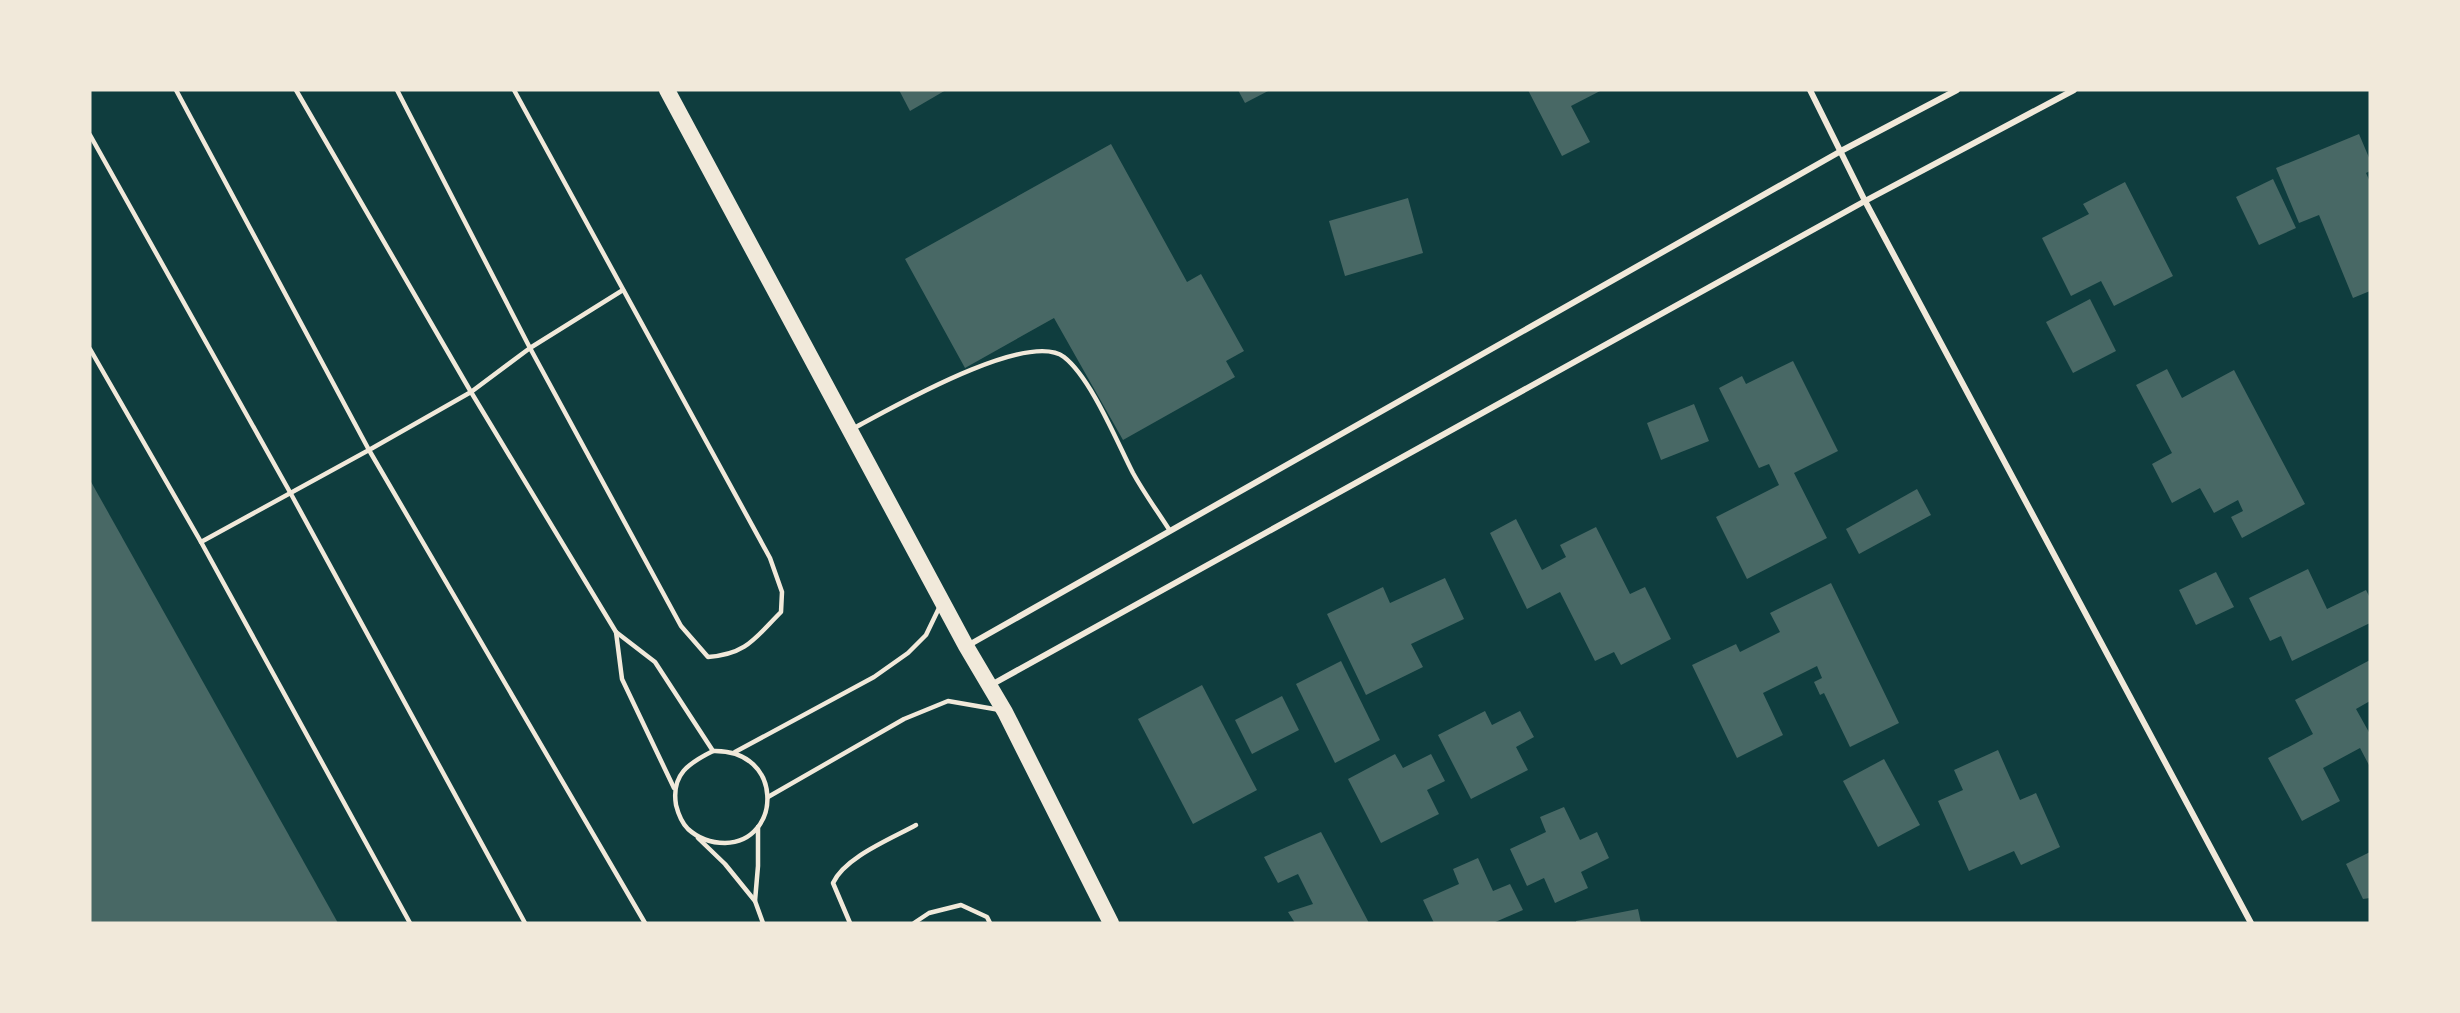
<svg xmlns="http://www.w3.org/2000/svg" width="2460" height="1013" font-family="'Work Sans',sans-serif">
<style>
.building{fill:#486865}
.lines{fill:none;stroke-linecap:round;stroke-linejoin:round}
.service{stroke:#f1e9da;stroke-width:4.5}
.minor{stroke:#f1e9da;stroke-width:6}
.trunk{stroke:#f1e9da;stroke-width:16}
</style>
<rect width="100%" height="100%" fill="#0f3d3e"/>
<!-- building -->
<g class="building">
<polygon points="899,90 946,90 910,111"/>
<polygon points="1238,90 1270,90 1245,103"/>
<polygon points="1528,90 1602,90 1571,106 1590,142 1562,156"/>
<polygon points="2359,134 2370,160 2370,171 2366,173 2370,182 2370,291 2353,298 2319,215 2299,223 2276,168"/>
<polygon points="1111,144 1187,282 1201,274 1244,351 1226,361 1235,377 1123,440 1054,318 965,368 905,259"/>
<polygon points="2273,179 2296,228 2259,245 2236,197"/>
<polygon points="2125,182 2173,276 2114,306 2101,281 2071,296 2042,238 2089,214 2083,204"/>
<polygon points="1408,198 1423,253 1345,276 1329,221"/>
<polygon points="2090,299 2116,351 2073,373 2046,322"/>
<polygon points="1793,361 1838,451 1794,473 1827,538 1747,579 1716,517 1779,485 1769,464 1759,468 1719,388 1742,376 1746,384"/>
<polygon points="2167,369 2182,398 2234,370 2305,504 2242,538 2231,517 2243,511 2238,500 2214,513 2200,488 2172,503 2152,464 2172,453 2136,385"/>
<polygon points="1694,404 1709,441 1661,460 1647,423"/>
<polygon points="90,480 338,923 90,923"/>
<polygon points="1917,489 1931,515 1859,554 1846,529"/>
<polygon points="1516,519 1542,570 1566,557 1560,545 1596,527 1630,594 1645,587 1671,639 1621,665 1614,652 1595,661 1560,592 1527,609 1490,533"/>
<polygon points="2308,569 2327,609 2366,590 2370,598 2370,623 2292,661 2281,636 2270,641 2249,598"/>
<polygon points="2216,572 2234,607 2196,625 2179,590"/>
<polygon points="1445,578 1464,619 1411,644 1423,667 1366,695 1327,614 1383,587 1390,603"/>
<polygon points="1831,583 1899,723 1850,747 1824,693 1820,695 1814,682 1822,678 1817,666 1763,693 1783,735 1737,758 1692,665 1736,644 1740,652 1780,632 1770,613"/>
<polygon points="2370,660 2370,701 2356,709 2370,734 2370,767 2360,748 2323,768 2340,801 2302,821 2268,758 2313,734 2295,700"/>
<polygon points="1341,661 1380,740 1335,763 1296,684"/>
<polygon points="1202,685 1257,790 1193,824 1138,719"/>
<polygon points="1282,696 1299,730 1252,754 1235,720"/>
<polygon points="1485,711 1492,725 1520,711 1534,737 1516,747 1528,770 1471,799 1438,735"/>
<polygon points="1998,750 2020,800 2036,793 2060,847 2021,865 2014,851 1969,871 1938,801 1963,790 1954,770"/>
<polygon points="1395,754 1403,768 1431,754 1445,781 1427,790 1439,814 1381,843 1348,779"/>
<polygon points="1884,759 1920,825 1878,847 1843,781"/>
<polygon points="1564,807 1580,840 1597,832 1609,858 1581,872 1588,888 1555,903 1544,878 1527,886 1510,849 1546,832 1540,817"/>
<polygon points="1321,832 1369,923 1295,923 1288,912 1313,904 1298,874 1278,883 1264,857"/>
<polygon points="2370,852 2370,898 2363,899 2346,864"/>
<polygon points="1478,858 1493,891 1510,884 1523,910 1493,923 1434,923 1423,900 1459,884 1453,869"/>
<polygon points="1638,909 1641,923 1576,923 1576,921"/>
</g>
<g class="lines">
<!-- service -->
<g class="service">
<polyline points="176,90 369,450 201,542"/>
<polyline points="296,90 471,392 369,450 645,923"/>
<polyline points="397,90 530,348 623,290"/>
<path d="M514,90L770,558L782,592L781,612C755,638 747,654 708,657L681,626L530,348L471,392L616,632L655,662L713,751"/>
<polyline points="90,135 291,494 525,923"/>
<polyline points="90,349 201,542 410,923"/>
<path d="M854,428C890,409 1028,329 1064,357C1091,378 1117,442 1133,473C1144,493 1158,512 1170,531"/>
<polyline points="616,632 622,679 674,788"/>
<path d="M713,751C785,749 782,842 725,843C710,843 699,839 688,829C682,823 678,813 676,805C671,774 689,763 713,751Z"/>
<polyline points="735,752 874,677 908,653 926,635 939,608"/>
<polyline points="768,797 904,719 948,701 1000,710"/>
<polyline points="698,838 725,864 755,901 763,923"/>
<polyline points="755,901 758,866 758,827"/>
<path d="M850,923L833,883C845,857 891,839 916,825"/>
<polyline points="914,923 929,913 961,905 987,917 990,923"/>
</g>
<!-- minor -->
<g class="minor">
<polyline points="1810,90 1865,201 2251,923"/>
<polyline points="967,646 1841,151 1957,90"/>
<polyline points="991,685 1865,201 2074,90"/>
</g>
<!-- trunk -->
<polyline class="trunk" points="667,90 966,646 1005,712 1111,923"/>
</g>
<!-- border -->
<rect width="2460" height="1013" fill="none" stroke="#f1e9da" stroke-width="183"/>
</svg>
